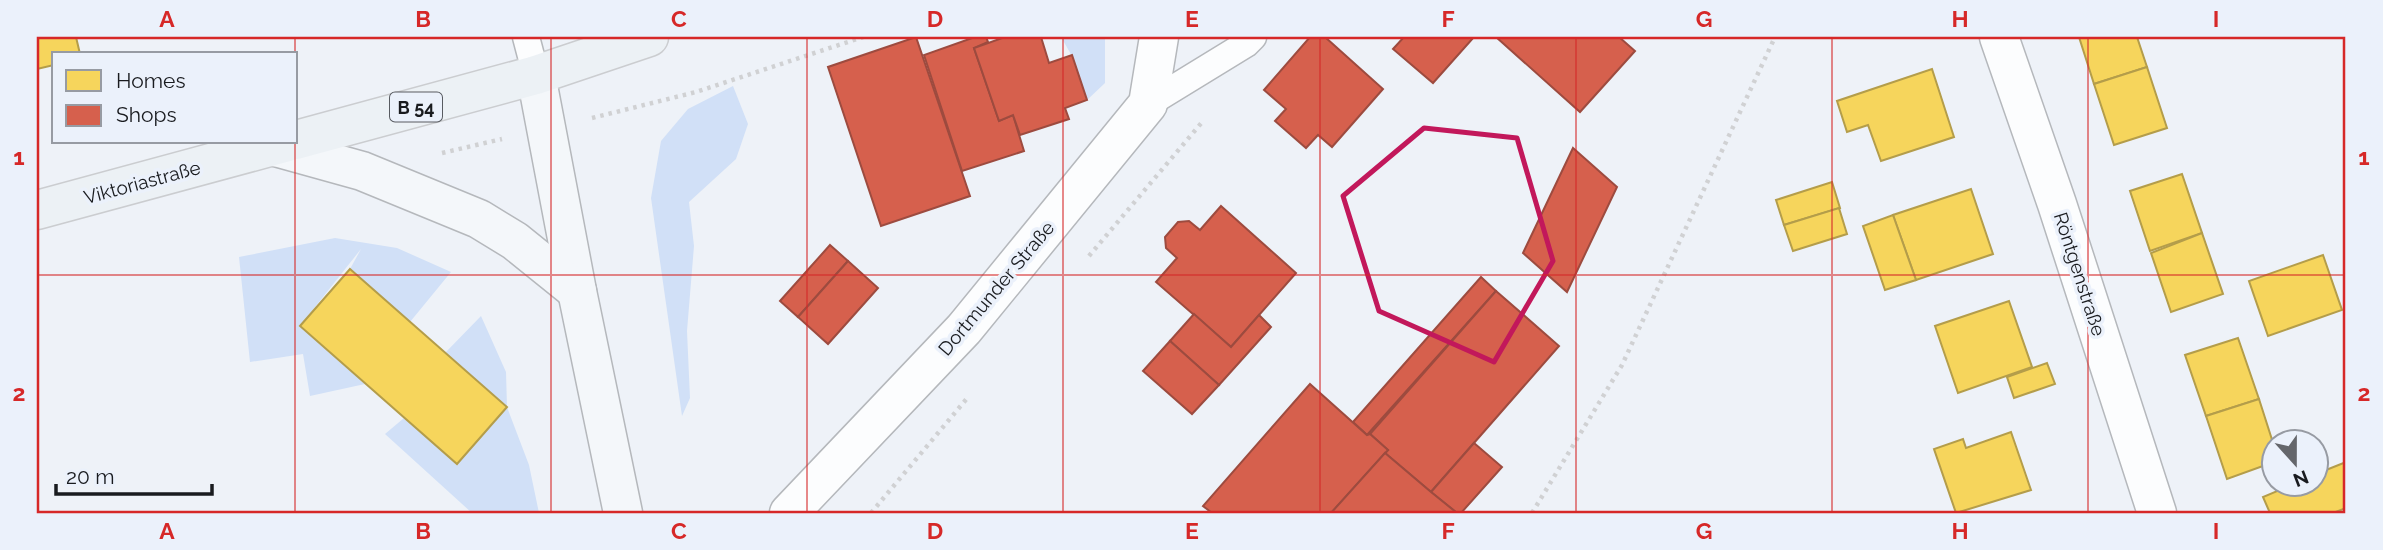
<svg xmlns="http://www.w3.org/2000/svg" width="2383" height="550" font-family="Raleway,sans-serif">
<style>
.green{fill:#d1e0f7}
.homes{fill:#f6d55c;stroke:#b49d4a;stroke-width:2}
.shops{fill:#d6604d;stroke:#9d4b3f;stroke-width:2}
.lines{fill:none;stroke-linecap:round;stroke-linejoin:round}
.lane-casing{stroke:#b5b8bc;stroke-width:29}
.street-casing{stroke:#b5b8bc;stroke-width:41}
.secondary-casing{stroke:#b5b8bc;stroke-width:41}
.primary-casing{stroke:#cbcdd0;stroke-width:41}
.path{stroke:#d0d1d3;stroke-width:4.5;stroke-dasharray:3.5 5;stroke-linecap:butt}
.lane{stroke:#fcfdfe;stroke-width:26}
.street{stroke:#fcfdfe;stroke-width:38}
.secondary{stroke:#f4f7fa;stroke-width:38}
.primary{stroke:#ecf1f5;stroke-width:38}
.marked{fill:none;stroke:#c2185b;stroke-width:5;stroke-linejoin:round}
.grid{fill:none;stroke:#d62828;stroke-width:2;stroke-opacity:0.55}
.labels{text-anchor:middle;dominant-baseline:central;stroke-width:7;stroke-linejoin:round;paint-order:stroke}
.shield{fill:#ebf1fb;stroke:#585b61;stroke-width:2}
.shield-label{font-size:18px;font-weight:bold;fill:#191b1f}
.street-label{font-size:19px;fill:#191b1f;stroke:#ebf1fb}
.neatline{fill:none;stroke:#d62828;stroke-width:2.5}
.grid-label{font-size:23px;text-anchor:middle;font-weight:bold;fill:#d62828}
</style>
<rect width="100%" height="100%" fill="#eef2f8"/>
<!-- green -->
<g class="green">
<polygon points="1061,37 1105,37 1105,83 1087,100 1072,56"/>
<polygon points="733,86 748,124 736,159 689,202 694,246 687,331 690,398 682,416 651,198 661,141 688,109"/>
<polygon points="335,238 397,248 451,272 410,322 350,269 361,249 300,326 365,384 310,396 303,354 250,362 239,257"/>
<polygon points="481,316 506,372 507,407 529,465 539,513 472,513 385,434 404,418 457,464 507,407 445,353"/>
</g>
<!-- homes -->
<g class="homes">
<polygon points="37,37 76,37 80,54 54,54 54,65 37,69"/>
<polygon points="2079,37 2137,37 2147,67 2094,84"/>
<polygon points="2147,67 2167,128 2114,145 2094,84"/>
<polygon points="1932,69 1954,137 1881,161 1868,125 1847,132 1837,101"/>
<polygon points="2182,174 2202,233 2150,251 2130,191"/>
<polygon points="1832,182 1840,208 1784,225 1776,200"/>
<polygon points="1971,189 1993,254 1916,280 1893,215"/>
<polygon points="1839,208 1847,234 1793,251 1784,225"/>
<polygon points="1893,215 1916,280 1885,290 1863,226"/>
<polygon points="2202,233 2223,294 2171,312 2151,253"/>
<polygon points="2323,255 2342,310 2268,336 2249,281"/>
<polygon points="350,269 507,407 457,464 300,326"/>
<polygon points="2009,301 2032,367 1958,393 1935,326"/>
<polygon points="2238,338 2259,399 2206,416 2185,355"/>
<polygon points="2047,363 2055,384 2014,398 2007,377"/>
<polygon points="2259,399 2274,446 2274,462 2227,479 2206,416"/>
<polygon points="2011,432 2031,490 1956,513 1934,449 1963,439 1966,448"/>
<polygon points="2346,462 2346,508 2333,513 2270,513 2263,497 2294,484 2316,484 2316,474"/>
</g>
<!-- shops -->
<g class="shops">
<polygon points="916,37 970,196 881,226 828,67"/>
<polygon points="975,37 986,37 988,42 974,48 999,121 1013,115 1024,151 962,171 924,55"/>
<polygon points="1005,37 1041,37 1049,63 1072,55 1087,100 1065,108 1069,119 1020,135 1013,115 999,121 974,48"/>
<polygon points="1310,37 1325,37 1383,89 1332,147 1318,135 1306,148 1275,121 1286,109 1264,90"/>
<polygon points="1404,37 1474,37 1433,83 1393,49"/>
<polygon points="1496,37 1619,37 1635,51 1580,112"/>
<polygon points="1573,148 1617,187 1567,292 1523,253"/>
<polygon points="1221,206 1296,273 1231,347 1156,282 1177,258 1166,248 1165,237 1178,222 1189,221 1200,230"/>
<polygon points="830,245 848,261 798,317 780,301"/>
<polygon points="848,261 878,288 828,344 798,317"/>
<polygon points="1481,277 1496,291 1367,435 1353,422"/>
<polygon points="1496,291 1559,346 1431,492 1385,453 1388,450 1370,434"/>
<polygon points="1194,314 1231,347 1259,315 1271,327 1219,385 1170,341"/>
<polygon points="1170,341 1219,385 1192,414 1143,371"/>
<polygon points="1310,384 1367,435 1370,434 1388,450 1331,513 1212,513 1203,506"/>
<polygon points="1474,443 1502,467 1461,513 1457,513 1431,492"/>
<polygon points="1385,453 1431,492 1457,513 1331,513"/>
</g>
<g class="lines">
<defs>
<g id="lane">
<polyline points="526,37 536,75"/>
<polyline points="1148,104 1246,44 1253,37"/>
</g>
<g id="street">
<polyline points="1999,37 2057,204 2157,513"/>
<polyline points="789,513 964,329 1148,104 1159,37"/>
</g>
<g id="secondary">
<polyline points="536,75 577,291 623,513"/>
<polyline points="272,146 362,171 479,219 515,241 577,291"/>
</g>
<g id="primary">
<polyline points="296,140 536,75 649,37"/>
<polyline points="37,210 288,142"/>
</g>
</defs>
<!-- lane casing -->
<use href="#lane" class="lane-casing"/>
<!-- street casing -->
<use href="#street" class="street-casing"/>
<!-- secondary casing -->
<use href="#secondary" class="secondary-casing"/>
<!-- primary casing -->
<use href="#primary" class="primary-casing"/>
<!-- path -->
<g class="path">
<polyline points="592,118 696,92 863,37"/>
<polyline points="442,153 502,139"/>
<polyline points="1089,256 1203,121"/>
<polyline points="871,513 969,396"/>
<polyline points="1532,513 1622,365 1775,37"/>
</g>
<!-- lane -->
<use href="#lane" class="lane"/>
<!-- street -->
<use href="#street" class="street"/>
<!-- secondary -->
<use href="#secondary" class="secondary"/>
<!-- primary -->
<use href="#primary" class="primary"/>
</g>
<!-- marked area -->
<path class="marked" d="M1424,128L1517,138L1553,261L1494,362L1379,311L1343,196Z"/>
<!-- grid -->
<path class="grid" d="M295,37V54M551,37V513M807,37V513M1063,37V513M1320,37V513M1576,37V513M1832,37V513M2088,37V513M295,142V513M37,275H2346"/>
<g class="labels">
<!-- shield labels -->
<rect class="shield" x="390" y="92.5" width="52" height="29" rx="5"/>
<g class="shield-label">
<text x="416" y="107">B 54</text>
</g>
<!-- street labels -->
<g class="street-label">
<text transform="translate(142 182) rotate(-15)">Viktoriastraße</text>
<text transform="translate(2080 274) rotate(72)">Röntgenstraße</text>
<text transform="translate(996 288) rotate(-50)">Dortmunder Straße</text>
</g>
</g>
<!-- border -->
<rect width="2383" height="550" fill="none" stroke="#ebf1fb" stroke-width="77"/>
<!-- legend -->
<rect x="52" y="52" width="245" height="91" fill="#ebf1fb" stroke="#979ba3" stroke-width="2"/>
<rect x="66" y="70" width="35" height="21" fill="#f6d55c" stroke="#979ba3" stroke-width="2"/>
<text x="116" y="88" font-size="21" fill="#191b1f">Homes</text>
<rect x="66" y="105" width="35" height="21" fill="#d6604d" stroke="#979ba3" stroke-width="2"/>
<text x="116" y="122" font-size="21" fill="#191b1f">Shops</text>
<!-- north arrow -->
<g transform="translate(2295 463) rotate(159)"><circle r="33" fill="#ebf1fb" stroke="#979ba3" stroke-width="2"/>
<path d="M0-5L12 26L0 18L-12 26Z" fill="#64666b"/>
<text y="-10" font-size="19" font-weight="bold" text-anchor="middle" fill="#191b1f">N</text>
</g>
<!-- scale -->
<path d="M56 484v10h156v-10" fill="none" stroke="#191b1f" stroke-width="3.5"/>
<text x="66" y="484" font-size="21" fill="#191b1f" stroke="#ebf1fb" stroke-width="5" paint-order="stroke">20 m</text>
<rect x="38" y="38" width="2306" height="474" class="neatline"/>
<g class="grid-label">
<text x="167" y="27">A</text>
<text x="423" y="27">B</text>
<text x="679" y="27">C</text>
<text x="935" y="27">D</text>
<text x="1192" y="27">E</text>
<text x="1448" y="27">F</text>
<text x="1704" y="27">G</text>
<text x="1960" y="27">H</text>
<text x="2216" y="27">I</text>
<text x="19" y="165">1</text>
<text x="2364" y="165">1</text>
<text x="19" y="401">2</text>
<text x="2364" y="401">2</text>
<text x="167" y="539">A</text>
<text x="423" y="539">B</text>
<text x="679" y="539">C</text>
<text x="935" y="539">D</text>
<text x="1192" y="539">E</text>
<text x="1448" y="539">F</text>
<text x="1704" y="539">G</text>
<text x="1960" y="539">H</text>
<text x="2216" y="539">I</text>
</g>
</svg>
